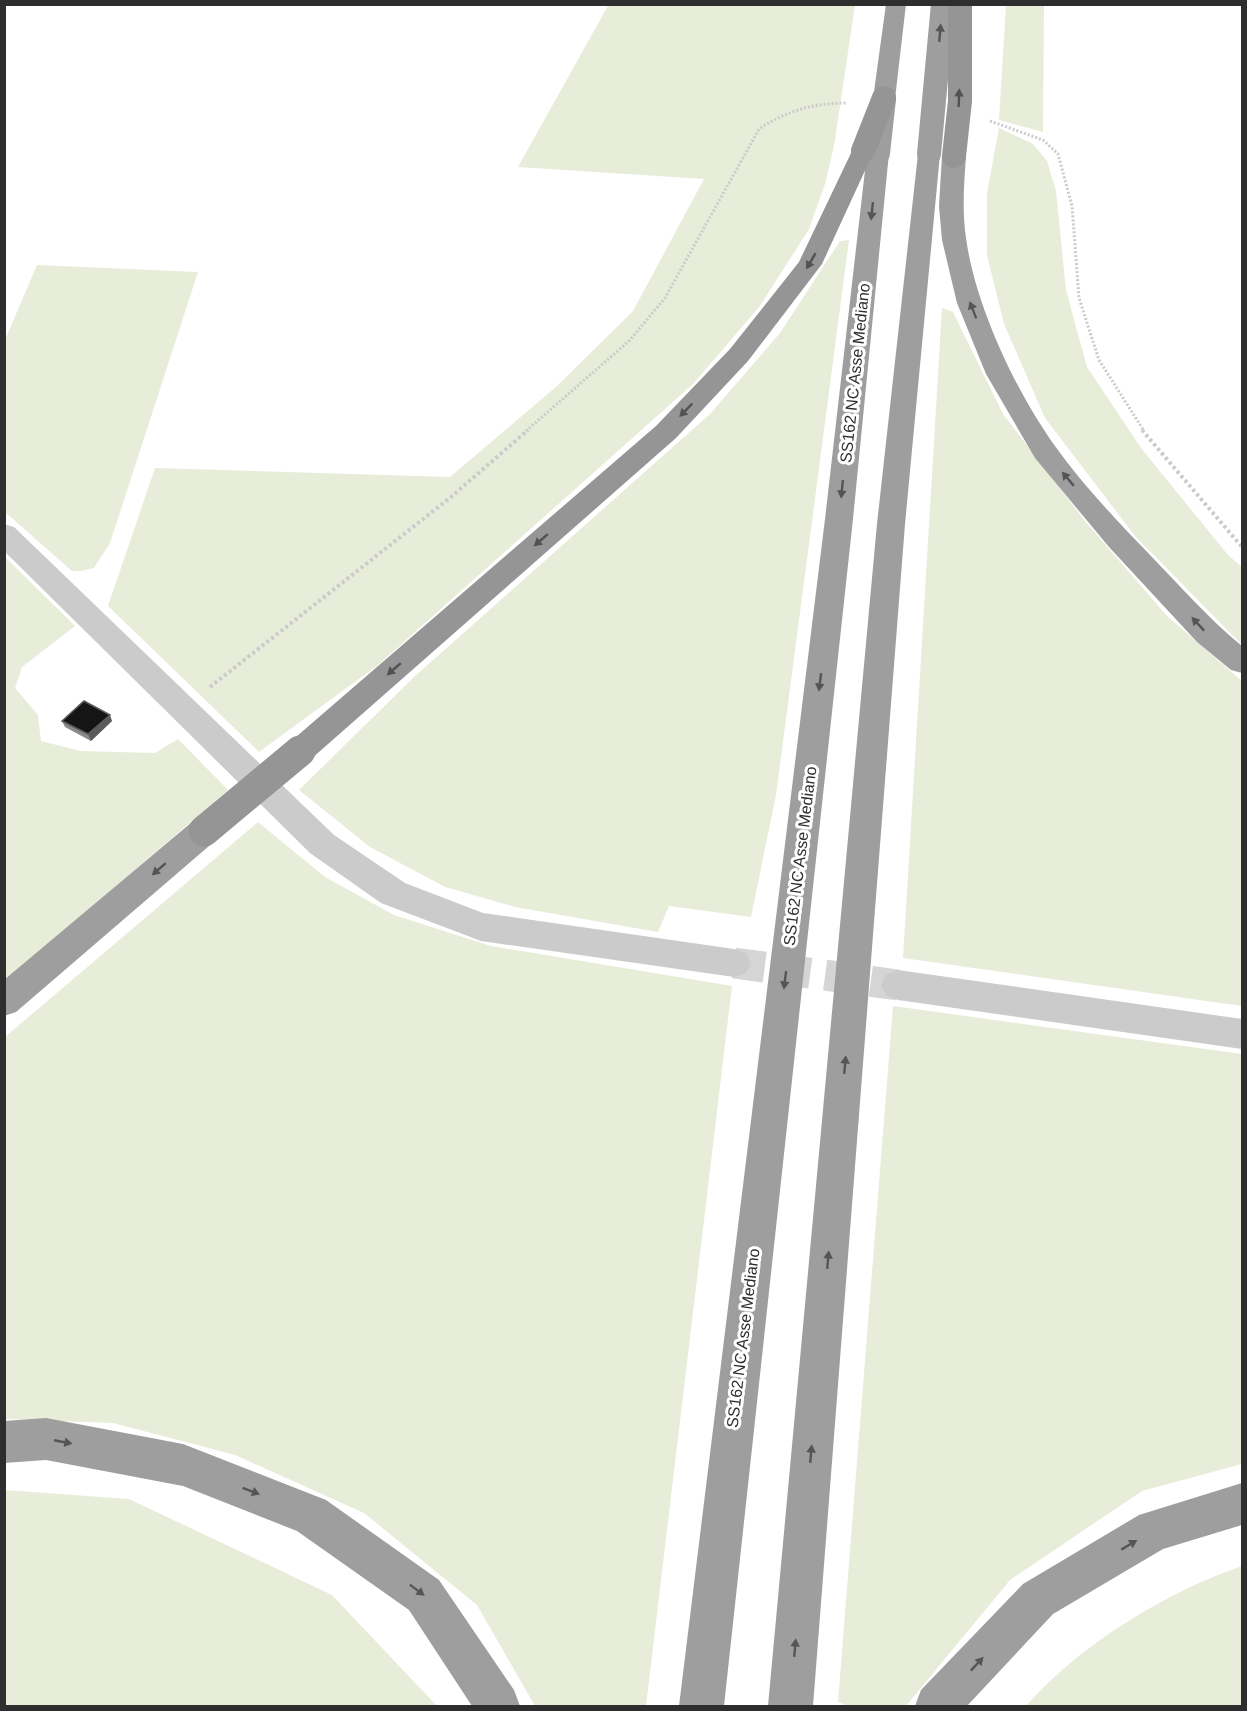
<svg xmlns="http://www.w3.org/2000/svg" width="1247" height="1711" font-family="Arial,sans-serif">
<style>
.green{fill:#e8edda}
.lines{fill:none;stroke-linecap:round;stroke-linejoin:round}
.tertiary-tunnel{stroke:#d5d5d5;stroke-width:31;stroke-dasharray:31 15;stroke-linecap:butt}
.path-far1{stroke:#cbcbcb;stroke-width:3;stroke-dasharray:2 2;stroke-linecap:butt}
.path{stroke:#cbcbcb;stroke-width:4;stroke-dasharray:3 3;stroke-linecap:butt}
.tertiary{fill:#cbcbcb;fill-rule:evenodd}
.trunk{fill:#9e9e9e;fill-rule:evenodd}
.motorway{fill:#959595;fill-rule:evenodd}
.trunk-bridge{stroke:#9e9e9e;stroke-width:24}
.motorway-bridge-far1{stroke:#959595;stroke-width:24}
.motorway-bridge{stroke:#959595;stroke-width:31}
.wall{fill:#8a8a8a}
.shaded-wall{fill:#5b5b5b}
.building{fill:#151515;stroke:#5b5b5b;stroke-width:1.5}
.oneway{fill:#555}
.oneway2{fill:#525252}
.labels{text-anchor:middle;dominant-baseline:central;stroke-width:6;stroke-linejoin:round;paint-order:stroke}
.street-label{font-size:16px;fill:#2e2e2e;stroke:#fff}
</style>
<rect width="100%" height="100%" fill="#fff"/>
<!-- green -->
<g class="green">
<polygon points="609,4 855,5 834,146 825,184 809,229 760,306 693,384 378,665 259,752 108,606 155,468 450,477 557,386 633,311 704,179 518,167"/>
<polygon points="1006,5 1044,5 1043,132 999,120"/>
<polygon points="999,128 1033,144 1047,161 1056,191 1066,290 1087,367 1141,448 1228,555 1242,567 1242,645 1135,536 1045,418 1004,324 987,255 987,193"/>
<polygon points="849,240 776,795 751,917 669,906 658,932 515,907 445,887 370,847 299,790 414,677 710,414 780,333 840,241"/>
<polygon points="37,265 198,272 110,543 94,568 81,571 72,571 5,512 5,340"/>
<polygon points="942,308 953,312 1003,414 1085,521 1167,616 1242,681 1242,1006 903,958"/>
<polygon points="4,556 75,626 22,667 15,688 38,715 41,741 81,751 155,753 178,739 228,790 5,981"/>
<polygon points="258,822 325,877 394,915 491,946 732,986 646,1706 535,1706 477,1605 364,1513 235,1455 113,1423 5,1419 5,1037"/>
<polygon points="893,1006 1242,1054 1242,1464 1142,1491 1010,1580 906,1706 848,1706 838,1702"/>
<polygon points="5,1490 129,1499 332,1595 437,1706 5,1706"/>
<path d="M1242,1566V1706H1026C1079,1645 1166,1592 1242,1566Z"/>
</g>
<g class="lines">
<!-- tertiary-tunnel -->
<polyline class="tertiary-tunnel" points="734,963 898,985"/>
<!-- path-far1 -->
<g class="path-far1">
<polyline points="990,121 1043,140 1058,154 1072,206 1079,298 1099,360 1144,431"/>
<path d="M526,431L629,341L665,298L759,129C786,111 814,103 846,103"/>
</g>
<!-- path -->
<g class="path">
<polyline points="1142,430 1242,547"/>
<polyline points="210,687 451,497 528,430"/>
</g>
<!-- tertiary -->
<g class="tertiary">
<polygon points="4,524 14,527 334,835 405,883 483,913 734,949 746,953 751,963 746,973 734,977 481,941 381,903 310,853 4,551"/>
<polygon points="898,970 1242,1019 1242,1049 898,1000 886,995 881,985 886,975"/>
</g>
<!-- trunk -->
<g class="trunk">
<polygon points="886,4 906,4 895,99 892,104 884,106 876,104 873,99"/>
<polygon points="878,146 886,148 889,153 853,519 724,1706 679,1706 825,519 867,153 870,148"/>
<polygon points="929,147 937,149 940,154 905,524 813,1706 768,1706 877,524 918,154 921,149"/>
<path d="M954,149L962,151L966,156C964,184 962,210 966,238C975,305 1016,392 1055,446C1081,483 1120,524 1151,556C1181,587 1209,619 1242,646V673L1231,670L1197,642L1109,547L1035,458L986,374L957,303L942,240L939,206L942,156L946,151Z"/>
<polygon points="204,818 216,822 220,831 216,840 16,1012 4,1016 4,980 192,822"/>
<polygon points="46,1418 183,1444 326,1500 439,1580 514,1690 520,1706 472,1706 409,1610 297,1531 183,1486 46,1460 4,1463 4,1421"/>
<polygon points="1242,1483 1242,1525 1163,1549 1053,1614 967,1706 915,1706 921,1690 1023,1584 1139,1515"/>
</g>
<!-- motorway -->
<polygon class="motorway" points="863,144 871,146 874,151 822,264 748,361 676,438 311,759 300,763 289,759 284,751 289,743 656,426 730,349 799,262 852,151 855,146"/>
<!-- trunk-bridge -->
<g class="trunk-bridge">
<polyline points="878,153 884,99"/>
<polyline points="929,154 943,4"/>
</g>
<!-- motorway-bridge-far1 -->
<g class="motorway-bridge-far1">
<polyline points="863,151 884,98"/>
<polyline points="954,156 960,101 960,4"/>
</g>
<!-- motorway-bridge -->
<polyline class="motorway-bridge" points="204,831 300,751"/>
</g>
<!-- wall -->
<polygon class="wall" points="62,721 112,721 91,741 65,727"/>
<!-- shaded-wall -->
<polygon class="shaded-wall" points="110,715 112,721 91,741 88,734"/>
<!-- building -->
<polygon class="building" points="84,701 110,715 88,734 62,721"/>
<!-- one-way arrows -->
<defs><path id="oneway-solid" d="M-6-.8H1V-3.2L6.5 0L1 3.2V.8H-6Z" transform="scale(1.5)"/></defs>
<g class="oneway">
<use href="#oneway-solid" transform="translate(940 33) rotate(-85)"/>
<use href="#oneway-solid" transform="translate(872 211) rotate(96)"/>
<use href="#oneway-solid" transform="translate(973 310) rotate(-111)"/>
<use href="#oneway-solid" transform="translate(1068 479) rotate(-130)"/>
<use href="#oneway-solid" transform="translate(842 489) rotate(96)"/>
<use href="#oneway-solid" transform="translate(1198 624) rotate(-133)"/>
<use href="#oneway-solid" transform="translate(820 682) rotate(97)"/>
<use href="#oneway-solid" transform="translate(159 869) rotate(139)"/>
<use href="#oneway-solid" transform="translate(785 980) rotate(97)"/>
<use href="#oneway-solid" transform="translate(845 1065) rotate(-85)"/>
<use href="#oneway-solid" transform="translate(828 1260) rotate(-85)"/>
<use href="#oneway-solid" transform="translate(63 1442) rotate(11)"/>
<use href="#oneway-solid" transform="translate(811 1454) rotate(-85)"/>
<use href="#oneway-solid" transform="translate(251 1491) rotate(21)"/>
<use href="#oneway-solid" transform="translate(1129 1545) rotate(-31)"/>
<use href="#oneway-solid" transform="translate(417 1590) rotate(37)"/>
<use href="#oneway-solid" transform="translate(795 1648) rotate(-85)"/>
<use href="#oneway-solid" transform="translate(977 1664) rotate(-47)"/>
</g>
<g class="oneway2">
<use href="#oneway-solid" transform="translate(959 98) rotate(-88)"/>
<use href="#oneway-solid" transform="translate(811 261) rotate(120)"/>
<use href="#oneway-solid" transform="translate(686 410) rotate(134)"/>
<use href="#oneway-solid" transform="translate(541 540) rotate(139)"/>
<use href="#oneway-solid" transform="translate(394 669) rotate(139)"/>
</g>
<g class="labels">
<!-- street labels -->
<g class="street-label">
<text transform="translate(855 373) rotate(-84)">SS162 NC Asse Mediano</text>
<text transform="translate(800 856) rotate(-83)">SS162 NC Asse Mediano</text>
<text transform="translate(743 1338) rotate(-83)">SS162 NC Asse Mediano</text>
</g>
</g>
<!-- border -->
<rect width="1247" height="1711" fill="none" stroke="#2e2e2e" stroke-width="12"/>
</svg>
